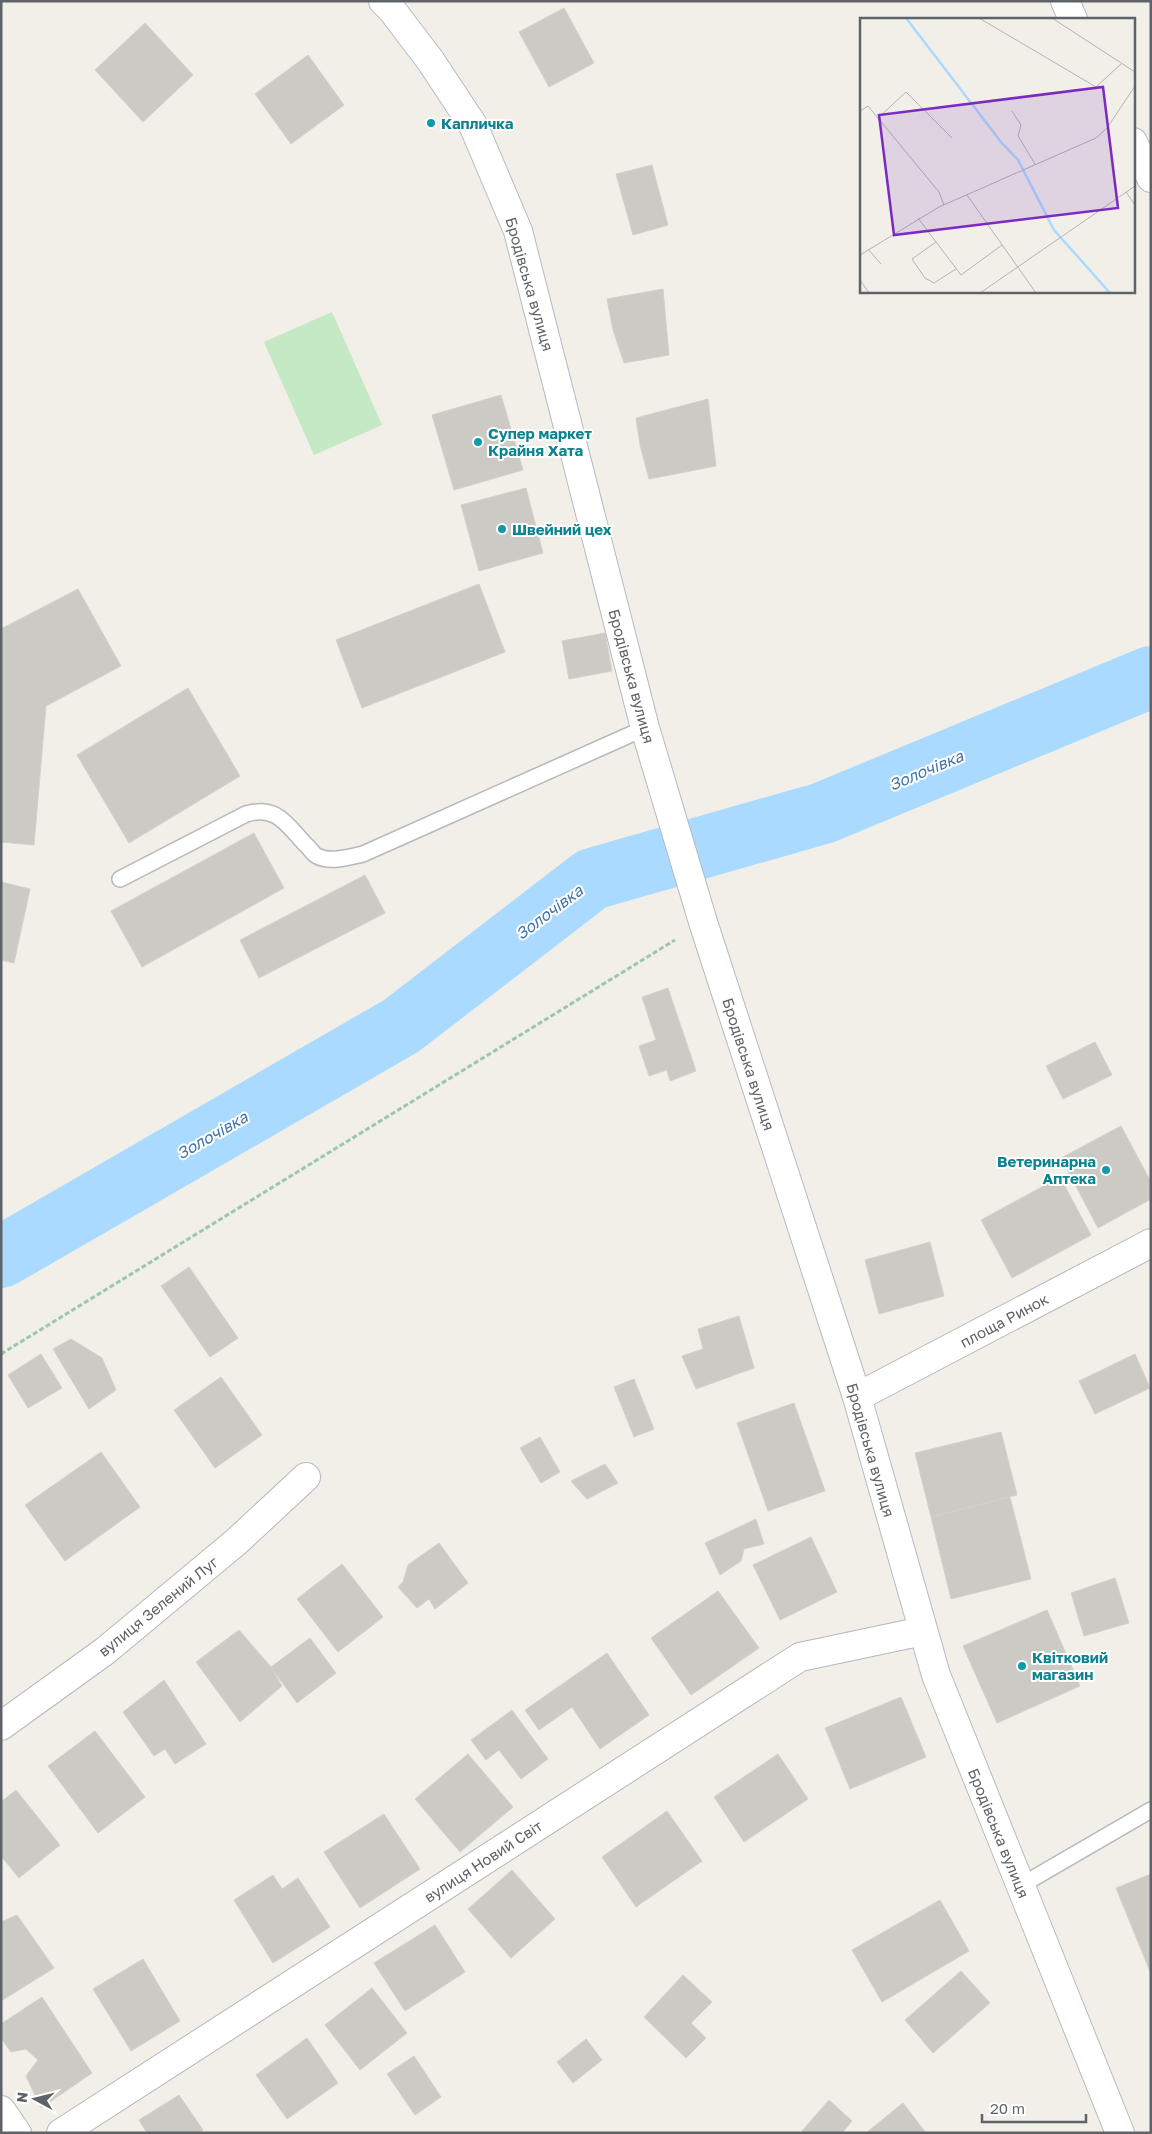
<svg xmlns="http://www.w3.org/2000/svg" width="1152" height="2134" font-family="'Golos Text',sans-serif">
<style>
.green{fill:#c5e8c5}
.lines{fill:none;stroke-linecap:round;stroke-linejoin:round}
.river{stroke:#aadaff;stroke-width:62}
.building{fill:#cccac5;stroke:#d6d1c6}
.lane-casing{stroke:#b5b8bc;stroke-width:18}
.street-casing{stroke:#b5b8bc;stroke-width:30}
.secondary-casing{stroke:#b6babf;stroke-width:30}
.path{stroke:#9cc7a9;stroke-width:3;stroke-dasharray:5 2.5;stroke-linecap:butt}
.lane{stroke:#fff;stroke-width:15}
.street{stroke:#fff;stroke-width:28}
.secondary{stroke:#fff;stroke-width:28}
.culture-dot{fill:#0f9aa8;stroke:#fff;stroke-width:2}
.labels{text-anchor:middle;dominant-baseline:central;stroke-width:4;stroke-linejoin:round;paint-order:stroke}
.culture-label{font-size:15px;font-weight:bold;fill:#0d838f;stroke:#fff;text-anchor:start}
.street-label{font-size:15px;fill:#5f6368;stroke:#fff}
.water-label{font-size:16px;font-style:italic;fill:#4174aa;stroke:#fff}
.inset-river{fill:none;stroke:#aadaff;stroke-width:2.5}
.inset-road{fill:none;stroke:#b3b3b1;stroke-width:1}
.view{fill:#7b2cbf;fill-opacity:0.15;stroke:#7b2cbf;stroke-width:2.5}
.inset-edge{fill:none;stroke:#5f6368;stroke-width:2.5}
</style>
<rect width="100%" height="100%" fill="#f1efe8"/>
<!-- green -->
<polygon class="green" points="332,312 382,425 314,455 264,342"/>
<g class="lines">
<!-- river -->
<polyline class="river" points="1,1257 401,1026 592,879 823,813 1151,677"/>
</g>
<!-- building -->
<g class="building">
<polygon points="564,8 594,63 549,87 519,32"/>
<polygon points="145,23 193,75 143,122 95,70"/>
<polygon points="308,55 344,105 291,144 255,94"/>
<polygon points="652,165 668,225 633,235 616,174"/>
<polygon points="663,289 669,355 624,363 613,330 607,299"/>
<polygon points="501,395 523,470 454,490 432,415"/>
<polygon points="708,399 716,466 649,479 640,445 636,418"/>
<polygon points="526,488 543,553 479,571 461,505"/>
<polygon points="479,584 505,652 362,708 336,640"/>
<polygon points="78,589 121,666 46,706 34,845 1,842 1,629"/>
<polygon points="605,633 612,671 569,679 562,641"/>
<polygon points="188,688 240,776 129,843 77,755"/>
<polygon points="254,833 284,888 142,967 111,911"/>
<polygon points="365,875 385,913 259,978 240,940"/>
<polygon points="1,882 30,889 14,963 1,960"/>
<polygon points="668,988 696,1071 670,1081 667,1070 649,1076 639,1046 656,1040 642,997"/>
<polygon points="1095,1042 1112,1075 1063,1099 1046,1066"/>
<polygon points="1121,1126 1151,1182 1151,1199 1098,1228 1061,1158"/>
<polygon points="1060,1177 1091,1235 1012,1278 981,1220"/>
<polygon points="930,1242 944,1296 879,1314 865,1260"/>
<polygon points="189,1267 238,1338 210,1357 161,1286"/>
<polygon points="739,1316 754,1368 696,1389 682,1356 703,1349 698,1329"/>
<polygon points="71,1339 102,1358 116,1390 89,1409 53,1349"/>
<polygon points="41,1354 62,1388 28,1408 8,1375"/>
<polygon points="1135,1354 1150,1388 1095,1414 1079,1381"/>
<polygon points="221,1377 262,1435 215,1468 174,1410"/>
<polygon points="634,1379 654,1429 634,1437 614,1387"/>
<polygon points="794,1403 825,1491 768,1511 737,1423"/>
<polygon points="1001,1432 1017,1495 931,1517 915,1453"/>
<polygon points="540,1437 560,1472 541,1483 520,1448"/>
<polygon points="101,1452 140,1507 65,1561 25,1505"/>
<polygon points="605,1464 618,1483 587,1499 571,1481"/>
<polygon points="1010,1497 1031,1579 951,1599 931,1517"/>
<polygon points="756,1519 764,1544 744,1549 741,1561 720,1575 705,1543"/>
<polygon points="811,1537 837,1592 780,1620 753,1565"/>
<polygon points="439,1543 468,1583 435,1609 429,1599 417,1608 398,1587 403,1582 408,1565"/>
<polygon points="342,1564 383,1617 338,1652 297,1599"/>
<polygon points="1115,1578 1129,1623 1084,1636 1071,1593"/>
<polygon points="718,1591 759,1648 691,1695 651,1638"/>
<polygon points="1047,1610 1080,1686 997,1723 963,1646"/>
<polygon points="239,1630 271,1667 282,1686 240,1722 196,1662"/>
<polygon points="310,1638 336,1673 297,1703 271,1667"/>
<polygon points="607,1653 649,1715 600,1749 572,1707 539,1730 525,1710"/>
<polygon points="164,1680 206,1744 175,1764 165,1749 154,1756 123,1712"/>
<polygon points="901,1697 926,1757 850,1789 825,1728"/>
<polygon points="512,1710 548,1759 521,1779 499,1750 486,1760 471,1740"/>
<polygon points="95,1731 145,1797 98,1833 48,1766"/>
<polygon points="468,1754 513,1807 460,1852 415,1799"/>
<polygon points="778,1754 808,1799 744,1842 714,1797"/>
<polygon points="16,1790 60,1845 19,1878 1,1856 1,1802"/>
<polygon points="667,1811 702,1861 636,1907 602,1857"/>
<polygon points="384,1814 420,1869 360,1908 324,1852"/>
<polygon points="512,1870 555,1919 511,1958 468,1909"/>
<polygon points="1151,1874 1151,1974 1116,1888"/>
<polygon points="273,1875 282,1889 298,1878 330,1927 273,1963 234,1900"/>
<polygon points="940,1900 969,1951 882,2002 852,1950"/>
<polygon points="17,1915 54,1968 1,2001 1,1922"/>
<polygon points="435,1925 465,1972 405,2011 374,1963"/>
<polygon points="143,1959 180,2021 131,2051 93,1989"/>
<polygon points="961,1971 990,2003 933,2053 905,2020"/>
<polygon points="683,1975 712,2002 691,2023 706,2038 686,2058 644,2017"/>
<polygon points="372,1988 407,2033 360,2070 325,2025"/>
<polygon points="42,1997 92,2073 41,2108 26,2076 38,2060 26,2049 11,2052 1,2038 1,2024"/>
<polygon points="307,2038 338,2083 287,2119 256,2075"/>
<polygon points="586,2039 602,2060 573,2083 557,2062"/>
<polygon points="414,2056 441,2097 415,2115 387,2074"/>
<polygon points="179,2095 203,2130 200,2133 147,2133 139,2120"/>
<polygon points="829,2100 852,2121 842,2133 803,2133 802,2131"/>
<polygon points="903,2103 926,2133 866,2133"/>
</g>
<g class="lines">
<defs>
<g id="lane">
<path d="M120,879L246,814C277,805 286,824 306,845C310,848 313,854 317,856C330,863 350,857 363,854L645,728"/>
<polyline points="1020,1886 1151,1810"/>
</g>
<g id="street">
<polyline points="1065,1 1073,19"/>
<polyline points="1133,142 1151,178"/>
<polyline points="857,1397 1151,1243"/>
<polyline points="1,1726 105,1651 236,1542 306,1477"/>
<polyline points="1,2110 17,2133"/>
<polyline points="61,2133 800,1657 923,1631"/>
</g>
<polyline id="secondary" points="383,1 392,10 430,60 473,125 518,231 645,728 703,922 857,1397 936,1675 1120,2133"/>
</defs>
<!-- lane casing -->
<use href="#lane" class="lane-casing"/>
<!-- street casing -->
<use href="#street" class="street-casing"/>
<!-- secondary casing -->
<use href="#secondary" class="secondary-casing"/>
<!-- path -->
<polyline class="path" points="1,1354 675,940"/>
<!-- lane -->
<use href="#lane" class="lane"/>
<!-- street -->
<use href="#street" class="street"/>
<!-- secondary -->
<use href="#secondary" class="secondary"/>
</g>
<!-- markers -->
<g class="culture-dot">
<circle cx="431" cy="123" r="5"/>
<circle cx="478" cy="442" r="5"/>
<circle cx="502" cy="529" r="5"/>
<circle cx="1106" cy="1170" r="5"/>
<circle cx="1022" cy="1666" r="5"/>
</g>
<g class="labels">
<!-- culture labels -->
<g class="culture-label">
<text x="441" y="123">Капличка</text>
<text x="488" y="433">Супер маркет<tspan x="488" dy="17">Крайня Хата</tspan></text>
<text x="512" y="529">Швейний цех</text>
<text x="1096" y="1161" text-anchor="end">Ветеринарна<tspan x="1096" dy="17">Аптека</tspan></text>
<text x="1032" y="1657">Квітковий<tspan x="1032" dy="17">магазин</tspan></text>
</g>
<!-- street labels -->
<g class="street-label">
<text transform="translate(530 284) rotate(74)">Бродівська вулиця</text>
<text transform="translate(632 676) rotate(75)">Бродівська вулиця</text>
<text transform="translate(749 1064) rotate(72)">Бродівська вулиця</text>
<text transform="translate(1004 1320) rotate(-28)">площа Ринок</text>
<text transform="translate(871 1450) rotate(74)">Бродівська вулиця</text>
<text transform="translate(158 1606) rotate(-39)">вулиця Зелений Луг</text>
<text transform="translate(999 1833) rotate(68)">Бродівська вулиця</text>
<text transform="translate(483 1861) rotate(-33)">вулиця Новий Світ</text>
</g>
<!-- water labels -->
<g class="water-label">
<text transform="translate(926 770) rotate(-23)">Золочівка</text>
<text transform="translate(549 912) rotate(-37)">Золочівка</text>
<text transform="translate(212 1135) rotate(-30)">Золочівка</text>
</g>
</g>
<!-- overview -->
<g transform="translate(860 18)">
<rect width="275" height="275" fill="#f1efe8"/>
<path class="inset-river" d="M46,0L141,124L158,142L194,212L250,275"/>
<path class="inset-road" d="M119,0L236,69L261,46M192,0L275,54M0,93L8,88L79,174L84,187M152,93L161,107L158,118L175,146M18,100L46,74L92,120M266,174L275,187M107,177L176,275M58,200L101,257L142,227M76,224L52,241L65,260L74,265L96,251M8,231L21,246M0,237L79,189L236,120L247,110L275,68M0,262L9,275M120,275L275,168"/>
<path class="view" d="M243,69L258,190L34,217L19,97Z"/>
<rect width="275" height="275" class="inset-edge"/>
</g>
<!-- border -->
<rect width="1152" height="2134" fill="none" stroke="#5f6368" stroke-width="5"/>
<!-- north arrow -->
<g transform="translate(35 2099) rotate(277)" stroke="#ffffff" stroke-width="4" paint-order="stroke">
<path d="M0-4L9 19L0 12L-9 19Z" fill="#5f6368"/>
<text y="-8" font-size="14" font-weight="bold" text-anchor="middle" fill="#5f6368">N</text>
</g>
<!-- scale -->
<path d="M982 2114v8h104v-8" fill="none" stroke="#5f6368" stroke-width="2.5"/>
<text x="990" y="2114" font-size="15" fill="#5f6368" stroke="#ffffff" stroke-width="4" paint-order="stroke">20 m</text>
</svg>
